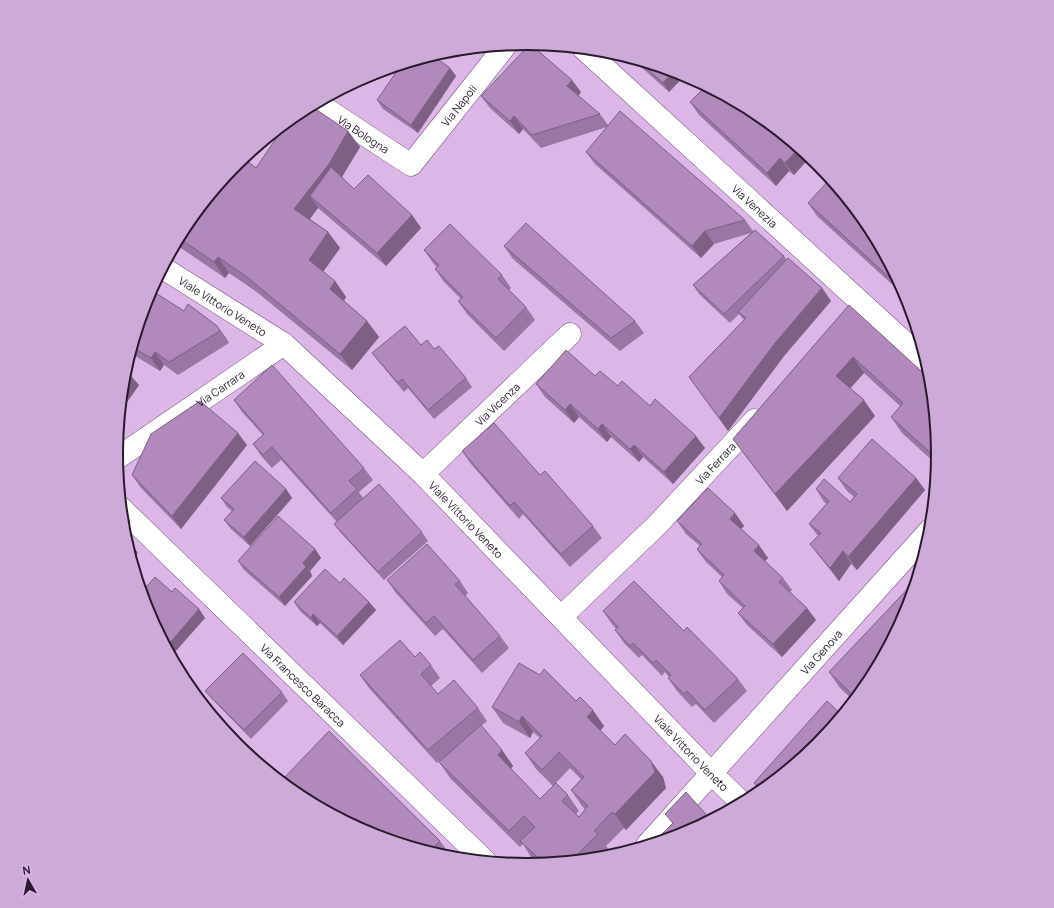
<svg xmlns="http://www.w3.org/2000/svg" width="1054" height="908" font-family="Manrope,sans-serif">
<style>
.lines{fill:none;stroke-linecap:round;stroke-linejoin:round}
.minor-casing{stroke:#765480;stroke-width:23}
.minor{stroke:#fff;stroke-width:22}
.wall{fill:#9976a3;fill-rule:evenodd}
.shaded-wall{fill:#7d6084}
.building{fill:#b289bd;stroke:#7d6084}
.labels{text-anchor:middle;dominant-baseline:central;stroke-width:3;stroke-linejoin:round;paint-order:stroke}
.street-label{font-size:11px;fill:#281a2c;stroke:#dcb6e7}
.rim{fill:none;stroke:#281a2c;stroke-width:2}
</style>
<rect width="100%" height="100%" fill="#dcb6e7"/>
<g class="lines">
<defs>
<g id="minor">
<path id="s1" d="M584,49L927,363"/>
<path id="s2" d="M317,103L411,165L506,45"/>
<path id="s3" d="M163,268L284,344L423,474L712,774L742,803"/>
<path id="s4" d="M116,459L284,344"/>
<path id="s5" d="M423,474L570,334"/>
<path id="s6" d="M121,508L485,861"/>
<path id="s7" d="M561,617L657,525L755,420"/>
<path id="s8" d="M647,845L930,530"/>
</g>
</defs>
<!-- minor casing -->
<use href="#minor" class="minor-casing"/>
<!-- minor -->
<use href="#minor" class="minor"/>
</g>
<!-- wall -->
<g class="wall">
<polygon points="476,48 471,54 464,49"/>
<polygon points="631,58 685,75 669,92"/>
<polygon points="450,68 456,76 418,133 383,109 377,100"/>
<polygon points="696,84 756,112 810,157 794,175 789,171 776,186 699,115 690,102 701,91"/>
<polygon points="581,92 578,96 600,114 608,125 745,220 753,231 784,256 786,259 822,288 831,301 784,356 728,431 689,377 744,320 739,314 730,323 699,294 693,285 751,233 714,244 701,258 595,164 586,152 607,127 541,148 523,129 519,134 490,108 481,96"/>
<polygon points="348,131 360,147 342,177 354,189 412,215 421,228 386,266 318,208 310,219 328,232 340,248 323,272 335,281 346,297 344,301 367,321 379,337 352,370 258,293 229,273 225,278 175,244 185,225 256,168"/>
<polygon points="808,203 869,226 907,298 817,216"/>
<polygon points="504,246 635,321 644,333 620,351 513,259"/>
<polygon points="424,250 502,275 511,288 509,290 526,307 535,320 504,351 467,314 458,301 461,299 444,282 435,269 437,267 433,263"/>
<polygon points="147,297 184,311 217,326 229,343 178,375 164,365 160,371 130,353"/>
<polygon points="849,305 938,454 937,465 902,433 891,417 900,406 864,373 850,388 875,416 787,511 733,439"/>
<polygon points="421,345 434,349 466,378 472,387 434,419 408,388 404,392 379,362 372,353"/>
<polygon points="124,374 139,385 125,405 120,408"/>
<polygon points="595,376 618,386 650,406 705,448 673,484 643,457 639,462 611,437 607,442 579,417 574,423 545,397 536,384"/>
<polygon points="234,400 364,468 373,480 359,492 363,498 422,532 428,541 384,580 341,533 334,524 337,522 281,460 272,468 262,457 253,444 263,435 242,412"/>
<polygon points="247,445 181,529 141,488 132,475"/>
<polygon points="462,451 540,475 593,526 602,538 570,567 523,514 519,519 471,464"/>
<polygon points="838,478 916,478 925,490 857,570 851,564 839,581 819,556 810,544 818,536 809,524 827,504 824,502 816,489 850,502 854,497 847,491"/>
<polygon points="286,489 292,498 250,546 231,529 224,520 232,511 227,507 221,498"/>
<polygon points="735,513 744,526 741,529 768,558 765,561 783,578 792,590 790,592 816,620 782,657 747,625 738,613 743,608 727,594 719,581 722,577 706,562 697,550 700,546 686,534 677,521"/>
<polygon points="315,549 321,558 310,571 312,576 285,606 244,570 238,561"/>
<polygon points="387,580 460,581 468,593 465,596 500,636 509,648 482,673 443,629 435,636 396,593"/>
<polygon points="340,583 369,602 376,610 343,645 320,623 317,626 300,611 294,602"/>
<polygon points="199,609 205,618 174,653 166,647 147,611"/>
<polygon points="603,611 684,631 738,679 747,691 714,723 696,704 692,707 677,691 668,678 669,677 665,672 662,676 642,655 639,658 624,643 615,630 616,629 612,624"/>
<path d="M415,657L431,665L440,678L431,686L438,694L478,708L487,721L481,726L502,750L513,766L511,769L540,799L553,786L536,769L525,753L540,738L533,732L530,738L503,723L492,707L576,701L604,726L600,731L615,745L663,777L666,788L626,830L624,828L606,846L609,850L601,858L539,864L531,857L523,844L520,847L450,778L439,762L454,749L437,763L369,688L360,675ZM570,768L581,779L571,790L582,806L585,809L579,817L576,814L579,811L568,795L556,783Z"/>
<polygon points="829,672 869,683 854,701 840,688"/>
<polygon points="205,691 282,692 288,701 251,739 212,699"/>
<polygon points="817,745 760,792 754,783"/>
<polygon points="285,777 440,841 449,853 446,857 370,834 302,797 293,789"/>
</g>
<!-- shaded-wall -->
<g class="shaded-wall">
<polygon points="476,48 471,54 467,49"/>
<polygon points="450,68 456,76 418,133 411,125"/>
<polygon points="674,71 685,75 669,92 663,83"/>
<polygon points="572,80 581,92 576,99 567,86"/>
<polygon points="514,116 523,129 519,134 510,121"/>
<polygon points="348,131 360,147 340,180 310,196 318,208 305,225 294,209"/>
<polygon points="799,148 810,157 794,175 785,163"/>
<polygon points="780,158 789,171 776,186 767,173"/>
<polygon points="412,215 421,228 386,266 377,253"/>
<polygon points="705,231 714,244 701,258 692,246"/>
<polygon points="328,232 340,248 320,276 309,260"/>
<polygon points="218,257 229,273 225,278 214,262"/>
<polygon points="335,281 346,297 341,305 330,289"/>
<polygon points="822,288 831,301 784,356 728,431 719,418 775,343"/>
<polygon points="367,321 379,337 352,370 340,354"/>
<polygon points="217,326 226,338 229,343 220,331"/>
<polygon points="155,352 164,365 160,371 151,358"/>
<polygon points="853,357 864,373 847,392 836,376"/>
<polygon points="132,377 139,385 125,405 121,399 122,392"/>
<polygon points="864,400 875,416 787,511 775,494"/>
<polygon points="570,404 579,417 574,423 565,410"/>
<polygon points="602,424 611,437 607,442 598,429"/>
<polygon points="238,433 247,445 181,529 172,516"/>
<polygon points="696,436 705,448 673,484 664,472"/>
<polygon points="634,445 643,457 639,462 630,449"/>
<polygon points="938,451 938,454 937,461 934,456"/>
<polygon points="916,478 925,490 857,570 848,557"/>
<polygon points="286,489 292,498 250,546 244,537"/>
<polygon points="735,513 744,526 739,531 730,519"/>
<polygon points="129,540 138,553 132,560 127,543"/>
<polygon points="759,545 768,558 763,563 754,551"/>
<polygon points="315,549 321,558 310,571 312,576 285,606 279,597 303,563"/>
<polygon points="843,551 851,564 839,581 830,568"/>
<polygon points="369,602 376,610 343,645 337,636"/>
<polygon points="807,608 816,620 782,657 773,644"/>
<polygon points="199,609 205,618 174,653 168,645"/>
<polygon points="313,614 320,623 317,626 311,618"/>
<polygon points="593,710 604,726 598,733 587,717"/>
<polygon points="522,716 533,732 530,738 519,722"/>
<polygon points="502,750 513,766 509,771 498,755"/>
<polygon points="651,761 663,777 666,788 626,830 615,814"/>
</g>
<!-- building -->
<g class="building">
<polygon points="530,44 572,80 567,86 600,114 532,135 514,116 510,121 481,96"/>
<polygon points="432,55 450,68 411,125 377,100 401,65"/>
<polygon points="637,60 674,71 663,83"/>
<polygon points="698,82 756,112 799,148 785,163 780,158 767,173 690,102 702,90 696,84"/>
<polygon points="311,106 348,131 329,164 294,209 328,232 309,260 335,281 330,289 367,321 340,354 247,277 218,257 214,262 179,238 185,225 237,163 243,158 256,168 288,121 299,112"/>
<polygon points="620,111 745,220 705,231 692,246 586,152"/>
<polygon points="331,167 354,189 368,175 412,215 377,253 310,196"/>
<polygon points="830,179 869,226 902,289 808,203"/>
<polygon points="526,223 635,321 611,338 504,246"/>
<polygon points="450,224 502,275 498,279 526,307 496,338 458,301 463,297 435,269 439,265 424,250"/>
<polygon points="755,230 784,256 724,314 693,285"/>
<polygon points="788,258 822,288 775,343 719,418 689,377 746,318 738,312"/>
<polygon points="151,290 184,311 188,304 217,326 220,331 169,362 155,352 151,358 132,347 147,297"/>
<polygon points="849,305 931,380 938,451 934,456 891,417 903,403 853,357 836,376 864,400 775,494 733,439"/>
<polygon points="405,326 421,345 427,340 434,349 439,346 466,378 428,410 402,379 398,383 372,353"/>
<polygon points="566,350 595,376 600,371 618,386 622,381 650,406 655,399 696,436 664,472 634,445 630,449 602,424 598,429 570,404 565,410 536,384"/>
<polygon points="272,365 364,468 349,481 357,489 331,513 272,447 263,455 253,444 264,434 234,400"/>
<polygon points="125,371 132,377 122,392 124,374"/>
<polygon points="200,401 238,433 172,516 132,475 151,434"/>
<polygon points="494,423 540,475 545,471 593,526 561,554 514,502 510,506 462,451"/>
<polygon points="872,439 916,478 848,557 843,551 830,568 810,544 821,533 809,524 829,501 816,489 824,479 850,502 857,494 838,478"/>
<polygon points="255,461 286,489 244,537 224,520 234,509 221,498"/>
<polygon points="379,484 422,532 378,572 334,524"/>
<polygon points="708,488 735,513 730,519 759,545 754,551 783,578 779,582 807,608 773,644 738,613 745,606 719,581 724,575 697,549 702,544 677,521"/>
<polygon points="278,516 315,549 303,563 306,567 279,597 238,561"/>
<polygon points="125,536 129,540 127,543"/>
<polygon points="427,544 460,581 455,584 500,636 473,660 434,616 426,623 387,580"/>
<polygon points="325,569 340,583 344,578 369,602 337,636 313,614 311,618 294,602"/>
<polygon points="155,577 172,592 175,588 199,609 168,645 163,640 147,611 142,592"/>
<polygon points="916,580 907,611 869,683 856,698 829,672"/>
<polygon points="634,581 684,631 687,627 738,679 705,710 687,691 684,694 668,678 671,675 656,660 653,663 633,643 630,646 615,630 618,627 603,611"/>
<polygon points="400,640 415,657 420,652 431,665 421,674 438,694 454,680 478,708 428,750 360,675"/>
<polygon points="243,653 282,692 244,730 205,691"/>
<polygon points="519,663 540,675 544,669 576,701 580,697 593,710 587,717 615,745 625,734 651,761 655,772 615,814 612,812 594,831 598,834 571,861 544,863 520,841 535,827 524,816 509,831 439,762 481,725 502,750 498,755 540,799 556,783 568,795 562,801 579,817 588,806 571,790 584,777 559,752 542,770 525,753 542,736 522,716 519,722 492,707"/>
<polygon points="827,701 842,715 817,745 762,790 754,783"/>
<polygon points="329,731 440,841 429,852 370,834 310,802 285,777"/>
<polygon points="686,792 711,820 684,834 653,843 673,823 665,814"/>
</g>
<g class="labels">
<!-- street labels -->
<g class="street-label">
<text stroke="none"><textPath href="#s2" startOffset="189">Via Napoli</textPath></text>
<text stroke="none"><textPath href="#s2" startOffset="56">Via Bologna</textPath></text>
<text stroke="none"><textPath href="#s1" startOffset="232">Via Venezia</textPath></text>
<text stroke="none"><textPath href="#s3" startOffset="71">Viale Vittorio Veneto</textPath></text>
<text stroke="none"><textPath href="#s4" startOffset="126">Via Carrara</textPath></text>
<text stroke="none"><textPath href="#s5" startOffset="102">Via Vicenza</textPath></text>
<text stroke="none"><textPath href="#s7" startOffset="218">Via Ferrara</textPath></text>
<text stroke="none"><textPath href="#s3" startOffset="396">Viale Vittorio Veneto</textPath></text>
<text stroke="none"><textPath href="#s8" startOffset="260">Via Genova</textPath></text>
<text stroke="none"><textPath href="#s6" startOffset="254">Via Francesco Baracca</textPath></text>
<text stroke="none"><textPath href="#s3" startOffset="720">Viale Vittorio Veneto</textPath></text>
</g>
</g>
<!-- crop -->
<path d="M0 0H1054V908H0ZM123 454a404 404 0 1 1 808 0a404 404 0 1 1-808 0Z" fill="#ceaad8" fill-rule="evenodd"/>
<path class="rim" d="M123 454a404 404 0 1 1 808 0a404 404 0 1 1-808 0Z"/>
<!-- north arrow -->
<g transform="translate(28 880) rotate(351)" stroke="#dcb6e7" stroke-width="3" paint-order="stroke">
<path d="M0-3L7 15L0 10L-7 15Z" fill="#281a2c"/>
<text y="-6" font-size="11" font-weight="bold" text-anchor="middle" fill="#281a2c">N</text>
</g>
</svg>
